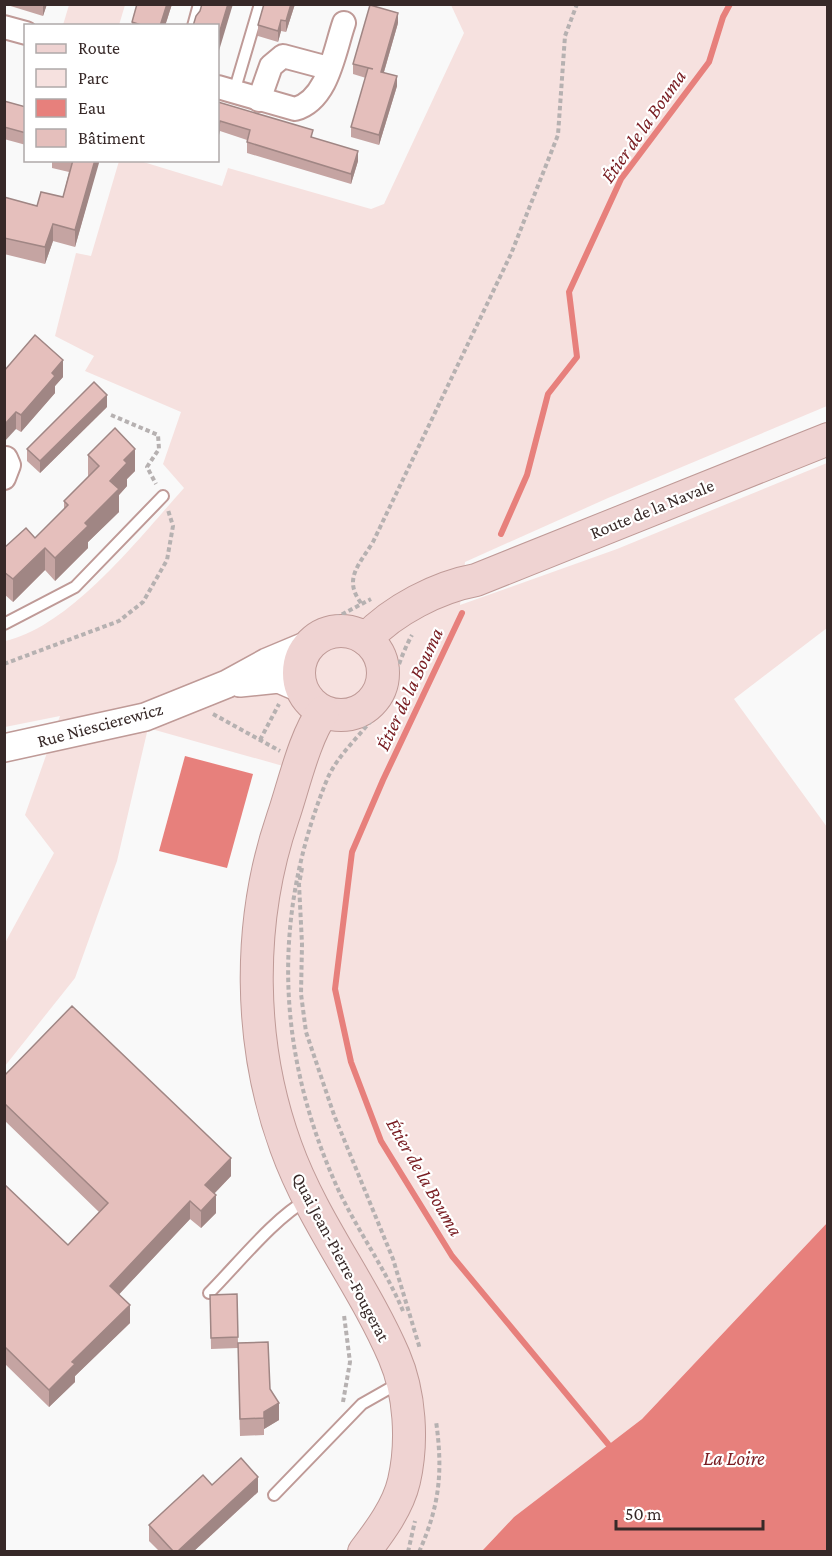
<svg xmlns="http://www.w3.org/2000/svg" width="832" height="1556" font-family="'Crimson Pro',serif">
<style>
.green{fill:#f6e1df}
.water{fill:#e7807c}
.lines{fill:none;stroke-linecap:round;stroke-linejoin:round}
.stream{stroke:#e7807c;stroke-width:6}
.service-casing{stroke:#bf9a97;stroke-width:14}
.minor-casing{stroke:#bf9a97;stroke-width:26}
.tertiary-casing{stroke:#bf9a97;stroke-width:30}
.secondary-casing{stroke:#bf9a97;stroke-width:34}
.path{stroke:#b6b1b1;stroke-width:4;stroke-dasharray:4.5 3;stroke-linecap:butt}
.service{stroke:#fff;stroke-width:10}
.minor{stroke:#fff;stroke-width:22}
.tertiary{stroke:#fff;stroke-width:27}
.secondary{stroke:#efd3d2;stroke-width:32}
.wall{fill:#c5a4a2}
.shaded-wall{fill:#a08684}
.building{fill:#e5bfbc;stroke:#a08684;stroke-width:1.5}
.labels{text-anchor:middle;dominant-baseline:central;stroke-width:4.5;stroke-linejoin:round;paint-order:stroke}
.street-label{font-size:18px;fill:#372928;stroke:#fff}
.water-label{font-size:20px;font-style:italic;fill:#781c21;stroke:#fff}
</style>
<rect width="100%" height="100%" fill="#f9f9f9"/>
<!-- green -->
<g class="green">
<polygon points="69,5 69,4 125,5 119,25 63,25"/>
<path d="M451,5H827V406L608,498L465,562L460,605L617,549L827,463V628L734,699L827,827V1223L642,1419L514,1517L482,1551H373L413,1410L313,1194L269,1035L273,881L308,773L148,728L117,861L75,978L5,1066V943L54,853L25,815L60,716L5,727V641C70,627 140,537 184,488L163,464L181,412L85,371L94,356L55,336L76,253L91,256L119,161H140L222,186L228,168L371,209L384,204L464,33Z"/>
</g>
<!-- water -->
<g class="water">
<polygon points="185,756 253,774 227,868 159,851"/>
<polygon points="827,1223 827,1551 482,1551 514,1517 642,1419"/>
</g>
<g class="lines">
<!-- stream -->
<g class="stream">
<polyline points="501,534 527,475 548,394 577,357 569,292 621,179 709,62 723,17 730,4"/>
<polyline points="462,613 383,780 352,852 335,989 351,1062 381,1141 452,1256 608,1444"/>
</g>
<defs>
<g id="service">
<polyline points="193,26 199,4"/>
<polyline points="234,92 260,4"/>
<polyline points="4,624 75,587 163,496"/>
<path d="M209,1293C236,1266 275,1217 307,1200"/>
<polyline points="274,1495 362,1404 399,1383"/>
</g>
<g id="minor">
<polyline points="4,27 26,33"/>
<path d="M218,87L295,109C328,100 334,52 344,23"/>
<polyline points="259,100 271,66 283,56 328,68"/>
<polyline points="4,478 9,465 6,458"/>
</g>
<g id="tertiary">
<polyline points="240,683 279,679 302,689"/>
<polyline points="4,748 145,717 227,684 267,662 310,644"/>
</g>
<g id="secondary">
<circle cx="341" cy="673" r="42"/>
<path d="M366,639C393,610 438,587 476,580L828,439"/>
<path d="M323,712C305,735 293,788 283,817C247,922 248,1043 286,1147C313,1222 363,1284 394,1356C410,1393 413,1442 404,1481C398,1507 380,1531 364,1552"/>
</g>
</defs>
<!-- service casing -->
<use href="#service" class="service-casing"/>
<!-- minor casing -->
<use href="#minor" class="minor-casing"/>
<!-- tertiary casing -->
<use href="#tertiary" class="tertiary-casing"/>
<!-- secondary casing -->
<use href="#secondary" class="secondary-casing"/>
<!-- path -->
<g class="path">
<polyline points="111,415 158,435 159,449 147,467 156,484"/>
<path d="M361,603C343,579 359,565 373,542L511,254L558,135L565,36L577,4"/>
<polyline points="322,625 371,599"/>
<polyline points="4,664 119,621 143,602 167,560 173,526 168,510"/>
<polyline points="213,714 280,751"/>
<polyline points="367,724 367,706"/>
<polyline points="260,740 279,704"/>
<polyline points="302,868 299,884 302,944 301,994 306,1032 334,1115 393,1259 420,1349"/>
<path d="M403,1311C385,1268 357,1230 337,1187C277,1053 271,919 326,782C338,751 368,731 384,701C395,680 400,656 412,635"/>
<polyline points="343,1402 350,1362 344,1315"/>
<polyline points="408,1552 415,1521"/>
<path d="M419,1552C440,1505 443,1471 436,1421"/>
</g>
<!-- service -->
<use href="#service" class="service"/>
<!-- minor -->
<use href="#minor" class="minor"/>
<!-- tertiary -->
<use href="#tertiary" class="tertiary"/>
<!-- secondary -->
<use href="#secondary" class="secondary"/>
</g>
<!-- wall -->
<g class="wall">
<polygon points="4,4 47,4 43,16"/>
<polygon points="172,4 165,26 132,26 132,22"/>
<polygon points="264,4 295,4 286,32 281,31 278,42 258,36 258,25"/>
<polygon points="398,23 384,72 397,86 379,145 351,137 351,127 366,78 353,74 353,64"/>
<polygon points="4,101 26,107 26,145 4,139"/>
<polygon points="218,102 313,138 358,161 351,184 247,153 247,140 220,131"/>
<polygon points="52,160 99,160 75,247 53,241 45,264 4,254 4,197 37,206 63,197 69,172 52,168"/>
<polygon points="4,371 63,377 55,386 55,393 21,432 16,429"/>
<polygon points="107,407 40,473 27,461 27,449"/>
<polygon points="88,455 135,471 127,479 127,486 119,495 119,512 88,542 88,548 55,581 45,570 13,602 4,594 4,548 35,538 64,510 64,501 88,477"/>
<polygon points="4,1076 231,1176 214,1194 216,1213 201,1228 190,1219 119,1294 130,1323 75,1376 75,1382 49,1407 4,1363 4,1184 68,1245 99,1212 4,1120"/>
<polygon points="237,1294 238,1343 270,1389 279,1420 264,1429 264,1435 240,1436 238,1348 211,1349 210,1295"/>
<polygon points="258,1492 194,1551 159,1551 149,1541 149,1525"/>
</g>
<!-- shaded-wall -->
<g class="shaded-wall">
<polygon points="43,4 47,4 43,16"/>
<polygon points="167,4 172,4 165,26 160,26"/>
<polygon points="228,4 233,4 218,54 218,37"/>
<polygon points="291,4 295,4 286,32 286,21"/>
<polygon points="398,13 398,23 381,82 381,72"/>
<polygon points="281,20 281,31 278,42 278,31"/>
<polygon points="397,76 397,86 379,145 379,135"/>
<polygon points="220,121 220,131 218,139 218,129"/>
<polygon points="358,151 358,161 351,184 351,174"/>
<polygon points="95,160 99,160 99,163 75,247 75,230"/>
<polygon points="53,224 53,241 45,264 45,247"/>
<polygon points="63,360 63,377 55,386 55,393 21,432 21,415 52,373"/>
<polygon points="107,395 107,407 40,473 40,461"/>
<polygon points="16,412 16,429 4,442 4,425"/>
<polygon points="135,449 135,471 127,479 127,486 119,495 119,512 88,542 88,548 55,581 55,558 85,523 124,460"/>
<polygon points="45,548 45,570 13,602 13,579"/>
<polygon points="231,1158 231,1176 205,1203 205,1185"/>
<polygon points="216,1195 216,1213 201,1228 201,1211"/>
<polygon points="190,1201 190,1219 110,1304 110,1286"/>
<polygon points="130,1305 130,1323 75,1376 75,1382 49,1407 49,1390 72,1362"/>
<polygon points="279,1403 279,1420 264,1429 264,1435 264,1412"/>
<polygon points="258,1477 258,1492 194,1551 178,1551"/>
</g>
<!-- building -->
<g class="building">
<polygon points="137,4 167,4 160,26 144,26 132,22"/>
<polygon points="202,4 228,4 218,37 218,26 193,26 196,16 200,11"/>
<polygon points="264,4 291,4 286,21 281,20 278,31 258,25"/>
<polygon points="370,5 398,13 381,72 397,76 379,135 351,127 368,68 373,69 353,64"/>
<polygon points="4,101 26,107 26,133 4,127"/>
<polygon points="218,102 313,130 311,137 358,151 351,174 247,142 250,130 220,121 218,129"/>
<polygon points="73,160 95,160 75,230 53,224 45,247 4,238 4,197 37,206 41,192 63,197"/>
<polygon points="35,335 63,360 52,373 55,376 21,415 16,412 4,425 4,371"/>
<polygon points="94,382 107,395 40,461 27,449"/>
<polygon points="115,428 135,449 124,460 127,463 110,481 119,489 85,523 88,526 55,558 45,548 13,579 4,572 4,548 26,528 35,538 68,505 64,501 99,466 88,455"/>
<polygon points="72,1006 231,1158 205,1185 216,1195 201,1211 190,1201 110,1286 130,1305 72,1362 75,1364 49,1390 4,1346 4,1184 68,1245 108,1203 4,1103 4,1076"/>
<polygon points="237,1294 238,1337 211,1338 210,1295"/>
<polygon points="268,1342 270,1389 279,1403 264,1412 264,1418 240,1419 238,1343"/>
<polygon points="241,1458 258,1477 178,1551 173,1551 149,1525 203,1475 212,1485"/>
</g>
<g class="labels">
<!-- street labels -->
<g class="street-label">
<text transform="translate(652 509) rotate(-22)">Route de la Navale</text>
<text transform="translate(100 725) rotate(-15)">Rue Niescierewicz</text>
<text transform="translate(341 1257) rotate(62)">Quai Jean-Pierre-Fougerat</text>
</g>
<!-- water labels -->
<g class="water-label">
<text transform="translate(643 126) rotate(-55)">Étier de la Bouma</text>
<text transform="translate(409 689) rotate(-65)">Étier de la Bouma</text>
<text transform="translate(425 1177) rotate(60)">Étier de la Bouma</text>
<text x="734" y="1458">La Loire</text>
</g>
</g>
<!-- border -->
<rect width="832" height="1556" fill="none" stroke="#372928" stroke-width="12"/>
<!-- legend -->
<rect x="24" y="24" width="195" height="138" fill="#ffffff" stroke="#afa9a9" stroke-width="1.5"/>
<rect x="36" y="44" width="30" height="9" fill="#efd3d2" stroke="#afa9a9" stroke-width="1.5"/>
<text x="78" y="54" font-size="18" fill="#372928">Route</text>
<rect x="36" y="69" width="30" height="18" fill="#f6e1df" stroke="#afa9a9" stroke-width="1.5"/>
<text x="78" y="84" font-size="18" fill="#372928">Parc</text>
<rect x="36" y="99" width="30" height="18" fill="#e7807c" stroke="#afa9a9" stroke-width="1.5"/>
<text x="78" y="114" font-size="18" fill="#372928">Eau</text>
<rect x="36" y="129" width="30" height="18" fill="#e5bfbc" stroke="#afa9a9" stroke-width="1.5"/>
<text x="78" y="144" font-size="18" fill="#372928">Bâtiment</text>
<!-- scale -->
<path d="M616 1520v9h147v-9" fill="none" stroke="#372928" stroke-width="3"/>
<text x="625" y="1520" font-size="18" fill="#372928" stroke="#ffffff" stroke-width="4.5" paint-order="stroke">50 m</text>
</svg>
